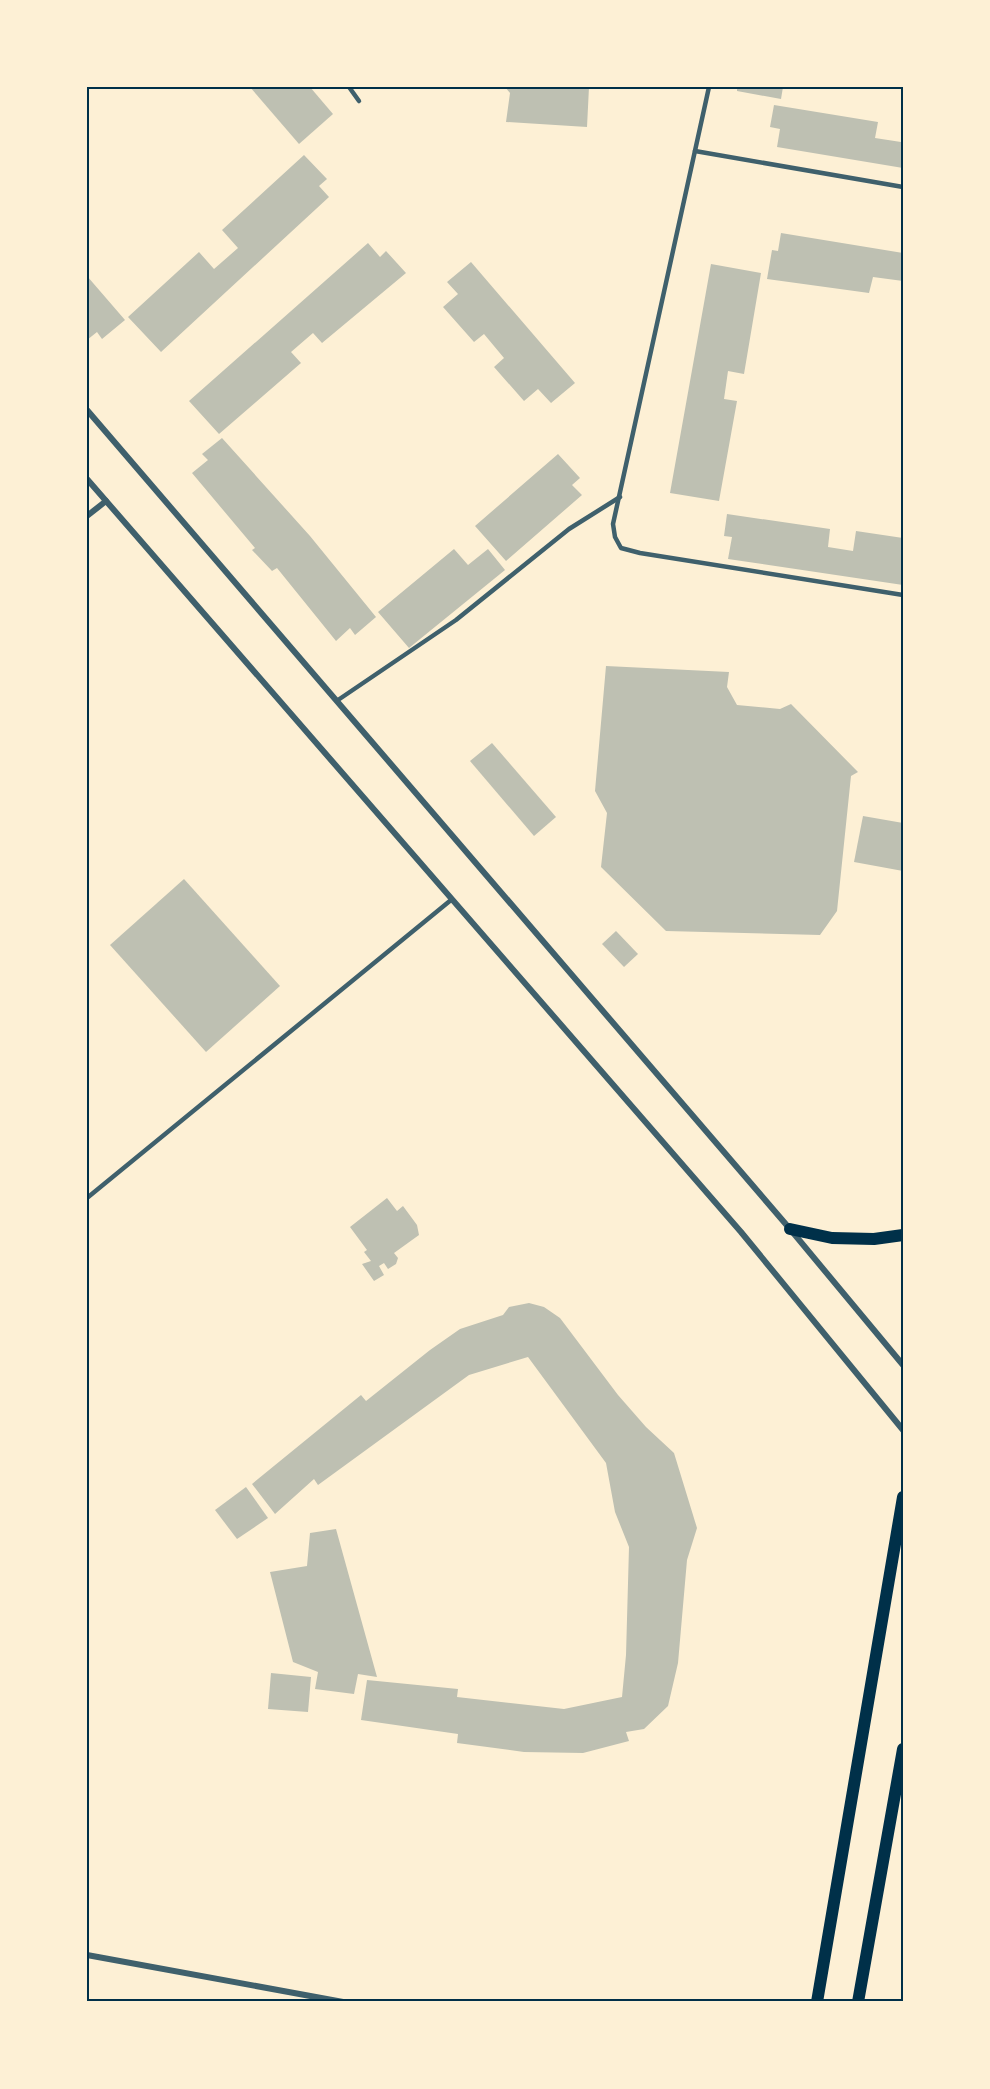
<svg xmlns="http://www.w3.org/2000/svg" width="990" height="2089" font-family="Lato,sans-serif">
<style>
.building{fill:#bec0b2}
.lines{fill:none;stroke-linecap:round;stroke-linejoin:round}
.service{stroke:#3f606c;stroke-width:4.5}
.minor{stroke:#3f606c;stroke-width:6}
.secondary{stroke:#003049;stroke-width:12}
.neatline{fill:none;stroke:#003049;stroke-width:2}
</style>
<rect width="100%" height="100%" fill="#fdf0d5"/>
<!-- building -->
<g class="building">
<polygon points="250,87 310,87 333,114 299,144"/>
<polygon points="505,87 589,87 587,127 506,122 510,93"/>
<polygon points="737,87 783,87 781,99 737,91"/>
<polygon points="774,105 878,122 875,138 901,142 903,137 903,168 777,147 780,129 770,127"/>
<polygon points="304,155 327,179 319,186 329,197 161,352 128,317 199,252 214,269 238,248 222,230"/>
<polygon points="781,233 903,253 903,281 873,277 869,293 767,279 772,250 778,251"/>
<polygon points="368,243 380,257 386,251 406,273 322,343 313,333 291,352 301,363 219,434 189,401"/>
<polygon points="471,262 575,383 551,403 538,389 524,401 494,367 504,358 484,334 474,342 443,307 458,294 447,282"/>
<polygon points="711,264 761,273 744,374 728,371 724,399 737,401 719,501 670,493"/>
<polygon points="87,276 125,320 102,339 97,332 87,340"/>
<polygon points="222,438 310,536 376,617 355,635 350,628 336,641 277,568 272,571 252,550 255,548 192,473 208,460 202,454"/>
<polygon points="558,454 580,478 572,485 582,495 506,561 475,526"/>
<polygon points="727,514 830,529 828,547 853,551 856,531 903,538 903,585 728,559 732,537 724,536"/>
<polygon points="454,549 468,565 488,549 505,570 409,648 378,612"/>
<polygon points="606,666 729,672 727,687 737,705 780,709 791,704 858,772 851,776 837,911 820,935 666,931 601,867 607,813 595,791"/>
<polygon points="492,743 556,817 534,836 470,761"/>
<polygon points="863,816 903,823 903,871 854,862"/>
<polygon points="184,879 280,986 206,1052 110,945"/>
<polygon points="616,931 638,954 624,967 602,944"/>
<polygon points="387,1198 397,1211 403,1206 417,1225 419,1235 394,1253 398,1258 396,1264 388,1269 384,1263 379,1266 384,1275 374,1281 362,1264 371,1261 364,1252 367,1250 350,1227"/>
<polygon points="529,1303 544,1307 560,1318 618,1395 646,1427 674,1453 697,1528 687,1560 678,1663 668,1706 644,1729 626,1732 629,1741 583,1753 524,1752 457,1743 458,1734 361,1720 367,1680 458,1689 457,1697 564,1709 622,1697 626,1655 629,1547 615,1512 606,1463 528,1357 469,1375 318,1485 314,1479 275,1514 252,1484 361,1395 366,1401 430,1350 460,1329 503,1315 509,1307"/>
<polygon points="246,1487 268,1518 237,1539 215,1510"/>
<polygon points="336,1529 377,1677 358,1674 354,1694 315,1689 318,1672 293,1662 270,1572 307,1566 310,1533"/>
<polygon points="271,1673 311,1677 308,1712 268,1709"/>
</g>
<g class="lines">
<!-- service -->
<g class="service">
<polyline points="349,87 359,101"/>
<polyline points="709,87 613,524 615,537 621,548 640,553 903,595"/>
<polyline points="695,151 903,187"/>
<polyline points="338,700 456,620 569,529 620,497"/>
<polyline points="87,1198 451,900"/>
</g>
<!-- minor -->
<g class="minor">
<polyline points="87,410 790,1229 903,1365"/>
<polyline points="87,479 741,1232 903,1430"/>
<polyline points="87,516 106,501"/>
<polyline points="87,1955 343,2002"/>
</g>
<!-- secondary -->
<g class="secondary">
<polyline points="790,1229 832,1238 874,1239 903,1235"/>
<polyline points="817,2002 903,1497"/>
<polyline points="858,2002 903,1749"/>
</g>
</g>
<!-- border -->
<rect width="990" height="2089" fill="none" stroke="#fdf0d5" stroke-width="177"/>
<rect x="88" y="88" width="814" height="1912" class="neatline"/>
</svg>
